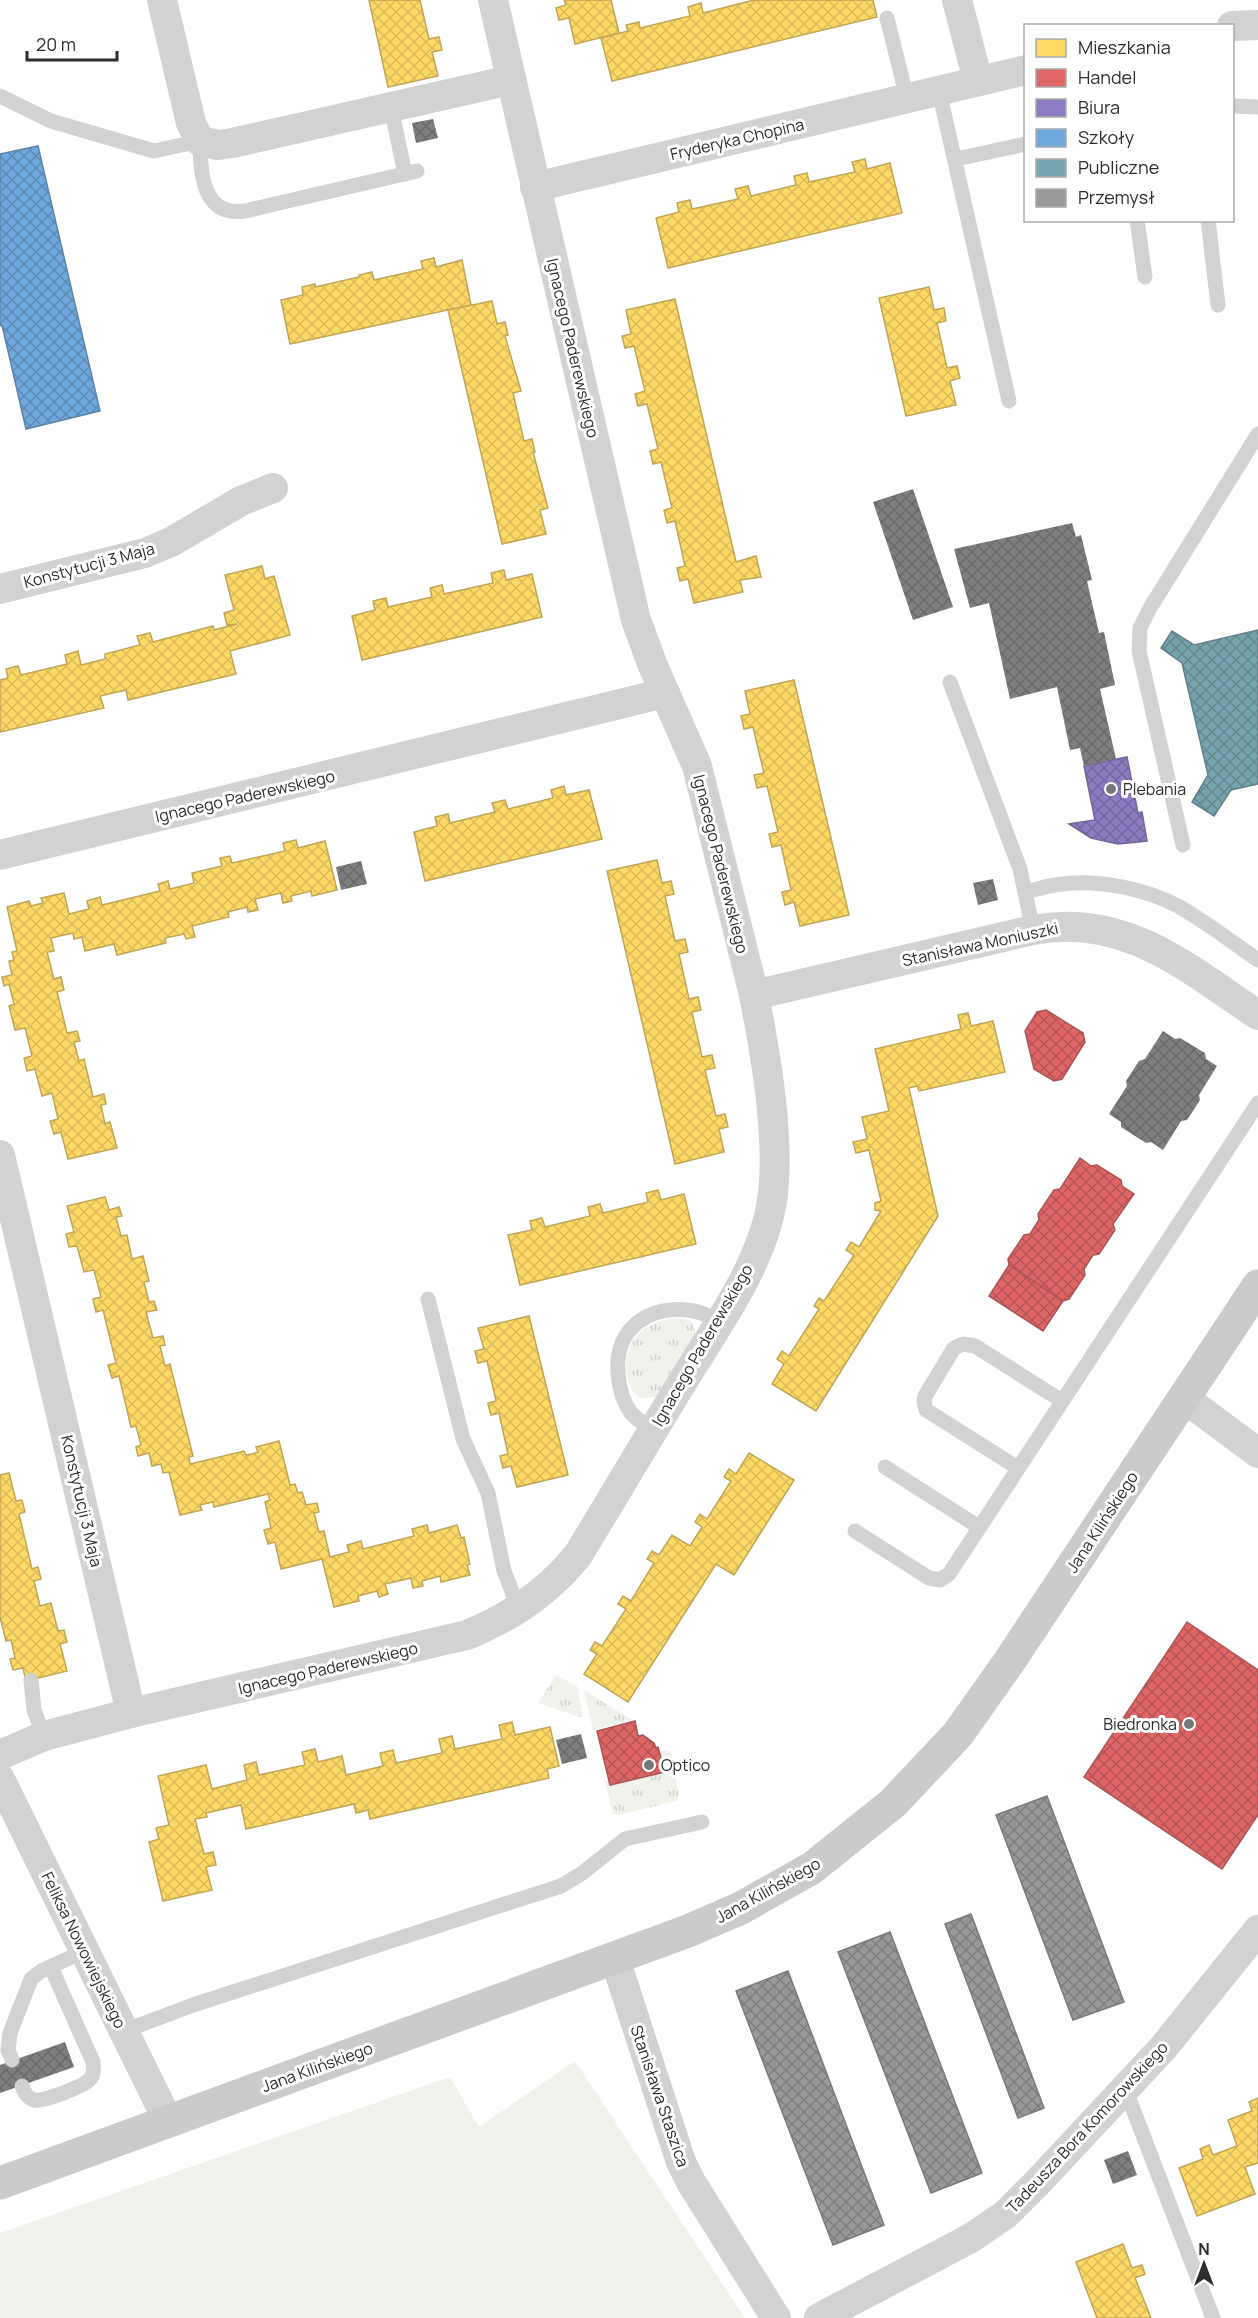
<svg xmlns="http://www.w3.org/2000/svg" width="1258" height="2318" font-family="Manrope,sans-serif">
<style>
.grass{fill:url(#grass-tufts)}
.garden{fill:#eff3ec}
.homes{fill:url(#homes-cross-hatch);stroke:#c0a555;stroke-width:1.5}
.shops{fill:url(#shops-cross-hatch);stroke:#a55;stroke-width:1.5}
.offices{fill:url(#offices-cross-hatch);stroke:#716496;stroke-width:1.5}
.schools{fill:url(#schools-cross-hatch);stroke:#5b83a8;stroke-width:1.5}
.public{fill:url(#public-cross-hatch);stroke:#608188;stroke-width:1.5}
.industry{fill:url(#industry-cross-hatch);stroke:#797979;stroke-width:1.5}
.building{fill:url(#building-cross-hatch)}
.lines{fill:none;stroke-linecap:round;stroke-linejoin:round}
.lane{stroke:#d2d2d2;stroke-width:15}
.street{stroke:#d2d2d2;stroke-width:30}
.secondary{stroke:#cbcbcb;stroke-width:33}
.poi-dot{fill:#767676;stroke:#fff;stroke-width:2}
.labels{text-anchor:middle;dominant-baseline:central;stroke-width:6;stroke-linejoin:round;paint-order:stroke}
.street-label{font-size:16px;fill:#2d2d2d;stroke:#fff}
.poi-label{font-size:16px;fill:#2d2d2d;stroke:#fff;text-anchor:start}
</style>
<defs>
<pattern id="grass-tufts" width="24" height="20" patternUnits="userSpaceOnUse" patternTransform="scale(1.5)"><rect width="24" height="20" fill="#eff3ec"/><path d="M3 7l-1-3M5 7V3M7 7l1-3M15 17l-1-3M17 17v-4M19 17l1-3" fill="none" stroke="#cdd1cb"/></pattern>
<pattern id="homes-cross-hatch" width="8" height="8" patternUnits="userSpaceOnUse" patternTransform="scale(1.5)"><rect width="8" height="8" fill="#ffd966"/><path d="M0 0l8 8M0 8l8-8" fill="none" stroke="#dbbb59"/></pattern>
<pattern id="shops-cross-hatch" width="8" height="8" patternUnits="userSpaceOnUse" patternTransform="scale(1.5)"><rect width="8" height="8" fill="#e06666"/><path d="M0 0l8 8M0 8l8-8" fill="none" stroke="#b65454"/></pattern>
<pattern id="offices-cross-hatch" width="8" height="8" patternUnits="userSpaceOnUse" patternTransform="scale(1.5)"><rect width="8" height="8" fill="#8e7cc3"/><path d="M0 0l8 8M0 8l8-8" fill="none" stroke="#74669f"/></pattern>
<pattern id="schools-cross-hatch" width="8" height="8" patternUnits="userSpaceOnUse" patternTransform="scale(1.5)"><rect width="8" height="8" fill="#6fa8dc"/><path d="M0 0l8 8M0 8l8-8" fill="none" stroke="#5c89b3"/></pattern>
<pattern id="public-cross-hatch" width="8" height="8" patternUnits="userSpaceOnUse" patternTransform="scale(1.5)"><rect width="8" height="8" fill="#76a5af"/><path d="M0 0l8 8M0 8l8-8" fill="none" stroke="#61878f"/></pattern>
<pattern id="industry-cross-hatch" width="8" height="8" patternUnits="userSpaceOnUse" patternTransform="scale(1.5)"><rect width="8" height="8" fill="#999"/><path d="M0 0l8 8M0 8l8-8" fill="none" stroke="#7d7d7d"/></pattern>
<pattern id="building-cross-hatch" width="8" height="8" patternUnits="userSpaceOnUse" patternTransform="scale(1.5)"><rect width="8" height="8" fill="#7e7e7e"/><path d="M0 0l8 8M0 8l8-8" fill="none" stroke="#686868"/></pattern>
</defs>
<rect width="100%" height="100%" fill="#fff"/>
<!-- grass -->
<g class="grass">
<path d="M680,1318L691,1321L695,1330L696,1336L657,1397L641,1398C631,1392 629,1385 627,1374C621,1340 648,1318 680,1318Z"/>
<polygon points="556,1675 577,1686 583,1718 538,1703"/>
<polygon points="584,1690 632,1720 593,1730"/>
<polygon points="666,1750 671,1753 679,1795 676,1801 618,1815 613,1814 605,1780 608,1779 610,1785 665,1771 660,1751"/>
</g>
<!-- garden -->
<polygon class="garden" points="575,2061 745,2318 0,2318 0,2233 450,2077 479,2127"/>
<!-- homes -->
<g class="homes">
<polygon points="369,0 420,0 429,39 439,37 442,50 432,52 438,76 388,87"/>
<polygon points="564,0 611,0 619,33 575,44 569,18 559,20 556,8 566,5"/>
<polygon points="754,0 873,0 877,17 612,81 601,38 628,31 626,25 639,22 640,28 690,16 688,7 701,3 703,13"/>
<polygon points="865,159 867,169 890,163 902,213 668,268 656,218 679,212 677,203 690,200 692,209 738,199 735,189 748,186 751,196 796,185 794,176 807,173 809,182 855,172 852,162"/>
<polygon points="434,258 436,267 462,260 471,305 290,344 281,300 303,295 302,287 315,284 315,287 359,277 359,275 372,272 374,280 423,269 421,261"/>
<polygon points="929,287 934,310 944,308 946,321 937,323 947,368 957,366 960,378 950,381 956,405 906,416 879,298"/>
<polygon points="675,299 736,562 756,556 761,577 740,580 743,592 694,603 688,579 680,581 677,568 685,566 675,521 667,523 664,510 672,508 661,462 653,464 650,451 658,449 647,404 638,406 635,394 645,391 634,346 625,348 622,336 631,334 626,310"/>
<polygon points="492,301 497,324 505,322 508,335 505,336 521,391 513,393 524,441 532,439 535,452 533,452 548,508 540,510 546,534 502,544 448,310"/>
<polygon points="262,566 265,579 274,576 290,635 230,651 236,674 128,700 126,690 100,696 104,708 0,732 0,680 8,678 6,669 18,666 21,675 67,664 65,655 78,651 81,665 105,659 105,654 140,645 137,636 150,633 153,642 213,626 214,630 237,624 227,625 224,613 234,610 225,575"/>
<polygon points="504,570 506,580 532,574 542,617 362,660 352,616 375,610 373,601 386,598 388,607 432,597 430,588 442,585 444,594 493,583 491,573"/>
<polygon points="794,680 849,915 800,926 794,902 785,905 782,892 791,890 781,845 772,847 769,834 778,832 767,786 757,788 754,775 764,773 753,727 744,729 741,716 750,714 745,691"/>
<polygon points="564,786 566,795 589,790 602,839 425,881 414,832 437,826 435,817 448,814 450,823 495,812 492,803 505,800 508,809 553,798 551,790"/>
<polygon points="296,840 298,848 325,841 337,890 312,896 311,891 291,896 292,901 283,903 281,893 255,899 258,910 248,912 247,907 228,912 229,917 192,926 195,937 186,939 184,934 165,938 166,943 117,955 114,944 85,951 82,937 74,939 73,933 51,938 54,951 47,952 54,979 61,977 64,990 57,992 67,1033 77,1031 80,1041 74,1042 79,1061 84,1059 93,1097 104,1094 106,1104 101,1105 105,1124 110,1122 117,1148 68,1159 61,1132 54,1134 50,1121 58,1119 52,1093 42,1096 35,1069 27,1071 24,1058 32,1056 25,1028 15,1030 9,1006 14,1004 9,984 4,986 2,977 12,975 9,961 14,960 12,952 17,951 7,907 29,901 31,906 43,903 41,898 64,893 69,914 89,909 87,901 100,897 102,905 160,891 158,884 168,881 170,889 194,883 192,873 222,866 220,858 230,856 232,863 285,851 283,843"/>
<polygon points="657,860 662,883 671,881 674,894 665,896 675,941 685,939 688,952 679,954 689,999 698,997 701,1010 692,1012 702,1057 712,1055 715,1068 705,1070 716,1116 725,1114 728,1127 719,1129 724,1152 675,1164 607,871"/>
<polygon points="968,1013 971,1026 993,1021 1005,1072 919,1091 917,1086 909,1088 938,1216 816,1411 772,1384 784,1364 777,1359 782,1351 789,1356 819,1309 814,1306 819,1298 824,1301 854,1255 846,1250 851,1242 859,1247 881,1211 875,1210 875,1203 881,1201 869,1150 856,1153 853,1142 867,1139 862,1117 889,1111 875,1049 961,1029 958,1015"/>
<polygon points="658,1190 661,1200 684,1194 696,1244 520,1285 508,1235 532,1230 530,1221 542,1218 545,1227 590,1216 588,1207 600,1204 603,1213 648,1202 646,1193"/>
<polygon points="105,1197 109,1210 119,1207 122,1216 116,1217 121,1236 127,1235 132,1259 143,1256 149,1281 144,1282 149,1302 154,1301 157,1310 146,1312 153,1338 163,1336 165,1345 160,1346 165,1366 170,1364 193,1456 189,1457 190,1464 244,1451 246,1455 252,1454 258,1452 256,1447 279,1441 290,1485 295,1484 298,1493 302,1492 306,1505 317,1503 319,1512 314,1513 319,1532 324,1531 330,1557 349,1552 347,1545 361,1541 363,1549 414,1536 412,1529 427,1525 429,1533 457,1525 461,1538 464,1537 470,1564 467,1565 470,1575 441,1582 440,1576 422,1581 423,1586 413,1588 411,1578 385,1584 388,1594 379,1597 377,1591 358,1596 359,1601 334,1607 322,1559 281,1569 275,1542 268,1544 264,1530 271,1528 265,1502 270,1500 268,1494 214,1507 213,1502 200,1505 202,1510 180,1515 169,1472 163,1473 161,1464 152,1466 149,1453 138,1456 136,1447 141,1445 136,1426 131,1427 119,1376 112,1378 108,1365 116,1363 103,1310 96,1312 93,1299 101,1297 94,1270 84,1272 77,1246 69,1247 66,1234 74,1232 67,1206"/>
<polygon points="529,1316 568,1475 517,1487 511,1466 503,1468 500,1456 508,1454 499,1413 491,1415 489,1408 488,1403 496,1401 487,1361 478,1363 475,1351 484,1349 478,1328"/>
<polygon points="749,1453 794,1480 734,1575 716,1564 628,1702 584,1674 597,1654 590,1650 595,1642 602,1646 626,1609 618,1604 623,1596 631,1601 654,1563 647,1559 652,1551 659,1555 672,1535 690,1546 702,1527 695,1522 700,1514 707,1519 731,1481 724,1477 729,1469 736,1474"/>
<polygon points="9,1473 16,1501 22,1500 25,1512 19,1514 32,1569 38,1567 41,1579 34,1581 40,1606 51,1603 58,1631 64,1630 67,1642 60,1644 67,1671 26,1681 23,1668 13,1670 10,1659 15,1658 11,1640 6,1641 0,1617 0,1475"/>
<polygon points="512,1722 515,1735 550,1727 559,1766 547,1769 549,1778 370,1819 368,1810 356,1813 354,1804 246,1829 241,1805 206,1813 207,1817 195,1819 204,1854 213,1852 216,1865 206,1867 212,1890 163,1901 149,1842 159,1839 156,1828 169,1825 158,1776 206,1765 212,1789 247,1780 244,1765 256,1762 259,1775 305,1765 302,1752 315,1749 318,1762 342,1756 346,1775 383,1766 380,1753 393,1750 396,1763 442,1753 439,1739 452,1736 455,1749 502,1739 499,1725"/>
<polygon points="1258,2098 1258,2163 1245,2167 1255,2194 1197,2216 1179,2168 1203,2159 1200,2149 1209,2145 1213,2155 1237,2146 1228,2120 1252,2111 1249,2102"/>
<polygon points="1123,2244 1132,2268 1142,2265 1145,2274 1135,2278 1151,2318 1097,2318 1076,2262"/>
</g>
<!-- shops -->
<g class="shops">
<polygon points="1046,1010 1083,1033 1085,1042 1062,1079 1054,1081 1034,1069 1025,1031 1037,1012"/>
<polygon points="1080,1158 1091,1166 1097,1165 1121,1180 1122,1186 1134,1194 1113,1224 1115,1230 1099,1254 1093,1255 1084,1269 1085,1275 1069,1299 1063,1301 1009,1265 1008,1259 1024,1235 1030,1234 1039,1220 1038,1214 1054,1190 1060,1189"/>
<polygon points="1009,1265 1063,1301 1043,1331 989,1296"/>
<polygon points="1187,1622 1258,1670 1258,1815 1222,1869 1084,1777"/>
<polygon points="635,1721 638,1736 643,1735 654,1743 656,1748 658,1747 665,1772 610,1785 597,1731"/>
</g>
<!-- offices -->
<polygon class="offices" points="1127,757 1138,813 1142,812 1147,841 1118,844 1091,838 1069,824 1095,820 1084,766"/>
<!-- schools -->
<polygon class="schools" points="38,146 100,411 26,429 2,325 0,326 0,154"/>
<!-- public -->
<polygon class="public" points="1258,630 1258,784 1231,790 1214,816 1192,802 1208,775 1182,663 1161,648 1172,631 1194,645"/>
<!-- industry -->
<g class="industry">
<polygon points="1047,1796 1124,2002 1073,2020 996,1815"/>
<polygon points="971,1914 1044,2108 1018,2118 945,1924"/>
<polygon points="890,1932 982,2173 931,2193 838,1952"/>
<polygon points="788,1971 884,2225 833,2245 736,1991"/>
</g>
<!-- building -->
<g class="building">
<polygon points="433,119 438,138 416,143 412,123"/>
<polygon points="913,489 953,607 913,620 873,502"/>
<polygon points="1072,523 1076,537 1081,535 1092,580 1087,581 1099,633 1104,632 1115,685 1100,689 1116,759 1084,766 1080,748 1070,750 1057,687 1010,699 989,603 970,608 954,549"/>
<polygon points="361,861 367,884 341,890 336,867"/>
<polygon points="993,879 998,900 978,905 973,883"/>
<polygon points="1163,1031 1175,1039 1180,1038 1205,1053 1206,1059 1217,1066 1199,1095 1200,1100 1187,1120 1181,1121 1163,1150 1151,1142 1146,1143 1121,1127 1121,1122 1109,1114 1127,1086 1126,1081 1139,1061 1145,1059"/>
<polygon points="581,1734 587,1758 562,1764 556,1740"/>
<polygon points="65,2042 74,2067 0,2093 0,2065"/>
<polygon points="1128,2151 1137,2175 1113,2184 1104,2160"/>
</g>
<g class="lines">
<!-- lane -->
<g class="lane">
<polyline points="887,18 907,98"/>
<polyline points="939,91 1009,401"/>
<path d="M0,96L51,121L154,151L200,141C200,172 202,217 245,211L417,171"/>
<polyline points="1232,106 1258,107"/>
<polyline points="391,107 405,174"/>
<polyline points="956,159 1026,144"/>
<polyline points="1137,220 1145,277"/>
<polyline points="1208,220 1218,305"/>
<polyline points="950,682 1020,869 1033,930"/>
<polyline points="1183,845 1139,651 1140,628 1150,608 1258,434"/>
<path d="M1026,892C1038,889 1050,885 1062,884C1098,879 1146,889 1178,906C1206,922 1232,942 1258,960"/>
<polyline points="428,1299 463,1439 488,1493 504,1571 519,1609"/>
<path d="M654,1430C646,1425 637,1420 631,1413C623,1402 619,1387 618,1373C614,1328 650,1303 694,1311C703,1313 711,1317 719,1322"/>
<polyline points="885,1467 979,1527"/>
<polyline points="1018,1468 926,1410 924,1401 925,1396 954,1348 963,1344 975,1346 1062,1401"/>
<polyline points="855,1531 929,1578 940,1580 949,1574 1258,1103"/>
<polyline points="31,1680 34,1710 44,1736"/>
<polyline points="124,2031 193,2005 561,1886 581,1874 625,1839 702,1822"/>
<polyline points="12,2060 8,2050 10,2033 31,1979 41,1971 85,1951"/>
<path d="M22,2086C24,2092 27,2098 34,2100C43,2102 82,2087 89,2080C94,2076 94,2069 93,2062L51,1967"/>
<polyline points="1125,2088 1213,2318"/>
</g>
<!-- street -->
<g class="street">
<polyline points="162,0 191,123 200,141 218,145 232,143 511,80"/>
<polyline points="957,0 978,81"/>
<polyline points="1232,26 1258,25"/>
<polyline points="535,187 1026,70"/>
<polyline points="0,589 145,553 171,542 241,501 273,488"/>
<polyline points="0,855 665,693"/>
<path d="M754,995L1033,930C1124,912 1187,968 1258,1015"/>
<polyline points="0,1155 131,1713"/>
<polyline points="1184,1398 1258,1453"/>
<path d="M0,1755L44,1736L131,1713L467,1635C512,1617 548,1592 578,1555C615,1494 651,1433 688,1373C719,1323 760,1265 771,1207C782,1147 766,1056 754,995L697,766L653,666L636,620L493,0"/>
<polyline points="0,1779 168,2121"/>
<polyline points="615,1959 681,2162 691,2182 776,2318"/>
<polyline points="819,2318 971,2238 1006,2214 1038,2182 1163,2048 1258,1930"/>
</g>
<!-- secondary -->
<polyline class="secondary" points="0,2183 688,1931 741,1908 812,1868 893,1803 958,1734 1009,1662 1258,1286"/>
</g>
<!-- markers -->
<g class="poi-dot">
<circle cx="1111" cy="789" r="6"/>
<circle cx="1189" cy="1724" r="6"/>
<circle cx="649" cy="1765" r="6"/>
</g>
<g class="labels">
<!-- street labels -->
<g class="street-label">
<text transform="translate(737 139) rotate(-13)">Fryderyka Chopina</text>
<text transform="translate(573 348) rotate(77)">Ignacego Paderewskiego</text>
<text transform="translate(89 565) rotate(-15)">Konstytucji 3 Maja</text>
<text transform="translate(245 796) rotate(-13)">Ignacego Paderewskiego</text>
<text transform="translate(721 864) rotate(76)">Ignacego Paderewskiego</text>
<text transform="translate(980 944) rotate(-12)">Stanisława Moniuszki</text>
<text transform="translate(702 1345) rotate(-60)">Ignacego Paderewskiego</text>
<text transform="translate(82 1501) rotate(77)">Konstytucji 3 Maja</text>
<text transform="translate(1102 1522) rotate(-57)">Jana Kilińskiego</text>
<text transform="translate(328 1668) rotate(-13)">Ignacego Paderewskiego</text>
<text transform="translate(768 1890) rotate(-29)">Jana Kilińskiego</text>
<text transform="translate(84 1950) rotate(64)">Feliksa Nowowiejskiego</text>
<text transform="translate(317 2067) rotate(-20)">Jana Kilińskiego</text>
<text transform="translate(660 2096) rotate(71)">Stanisława Staszica</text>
<text transform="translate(1087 2127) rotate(-47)">Tadeusza Bora Komorowskiego</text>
</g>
<!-- poi labels -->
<g class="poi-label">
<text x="1123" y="789">Plebania</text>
<text x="1177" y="1724" text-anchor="end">Biedronka</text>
<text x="661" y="1765">Optico</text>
</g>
</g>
<!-- legend -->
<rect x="1024" y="24" width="210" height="198" fill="#ffffff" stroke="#ababab" stroke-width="1.5"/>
<rect x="1036" y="39" width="30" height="18" fill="#ffd966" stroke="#ababab" stroke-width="1.5"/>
<text x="1078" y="54" font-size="18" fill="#2d2d2d">Mieszkania</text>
<rect x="1036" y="69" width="30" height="18" fill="#e06666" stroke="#ababab" stroke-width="1.5"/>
<text x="1078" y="84" font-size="18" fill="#2d2d2d">Handel</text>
<rect x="1036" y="99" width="30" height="18" fill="#8e7cc3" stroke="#ababab" stroke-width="1.5"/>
<text x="1078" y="114" font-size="18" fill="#2d2d2d">Biura</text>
<rect x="1036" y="129" width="30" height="18" fill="#6fa8dc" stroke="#ababab" stroke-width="1.5"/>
<text x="1078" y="144" font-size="18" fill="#2d2d2d">Szkoły</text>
<rect x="1036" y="159" width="30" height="18" fill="#76a5af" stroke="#ababab" stroke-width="1.5"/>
<text x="1078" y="174" font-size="18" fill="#2d2d2d">Publiczne</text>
<rect x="1036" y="189" width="30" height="18" fill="#999999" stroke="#ababab" stroke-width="1.5"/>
<text x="1078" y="204" font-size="18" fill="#2d2d2d">Przemysł</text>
<!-- north arrow -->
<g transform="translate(1204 2264)" stroke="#ffffff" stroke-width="4.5" paint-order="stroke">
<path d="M0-4.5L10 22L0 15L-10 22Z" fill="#2d2d2d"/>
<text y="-9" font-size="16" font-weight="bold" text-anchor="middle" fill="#2d2d2d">N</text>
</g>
<!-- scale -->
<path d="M27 51v9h90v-9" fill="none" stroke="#2d2d2d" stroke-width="3"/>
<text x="36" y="51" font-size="18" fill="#2d2d2d" stroke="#ffffff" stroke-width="4.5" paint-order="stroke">20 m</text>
</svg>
